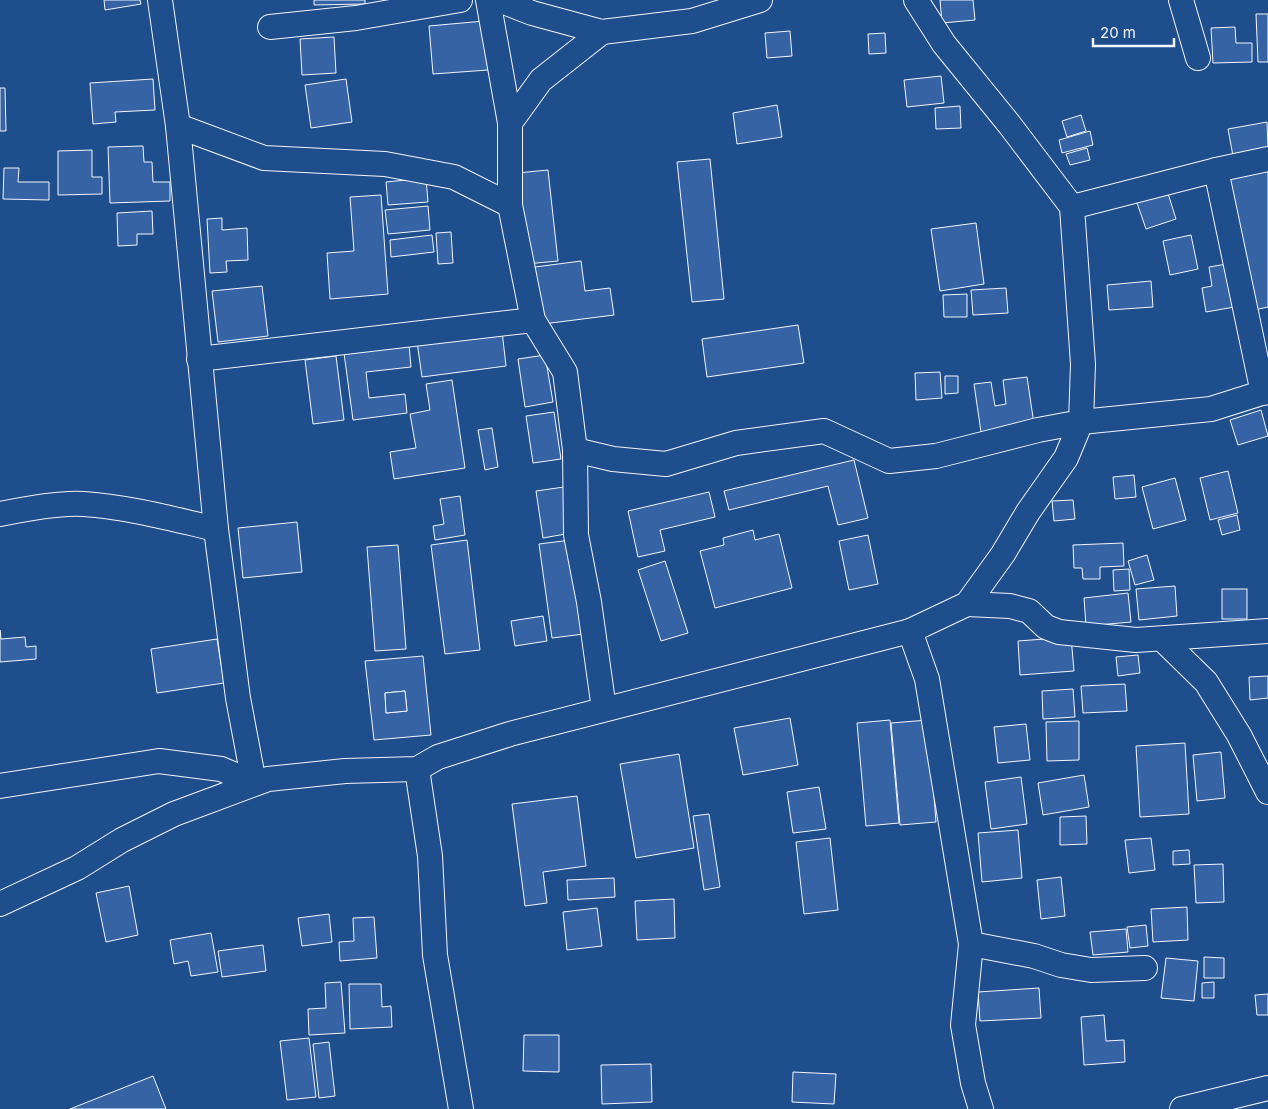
<svg xmlns="http://www.w3.org/2000/svg" width="1268" height="1109" font-family="Inter,sans-serif">
<style>
.building{fill:#3563a3;stroke:#f2f6ff;fill-rule:evenodd}
.lines{fill:none;stroke-linecap:round;stroke-linejoin:round}
.minor-casing{stroke:#f2f6ff;stroke-width:26}
.minor{stroke:#1f4e8c;stroke-width:24}
</style>
<rect width="100%" height="100%" fill="#1f4e8c"/>
<!-- building -->
<g class="building">
<polygon points="104,0 140,0 141,4 105,10"/>
<polygon points="314,0 365,0 365,4 314,5"/>
<polygon points="940,0 973,0 975,20 942,23"/>
<polygon points="1256,14 1268,14 1268,62 1258,62"/>
<polygon points="484,21 488,70 433,74 429,26"/>
<polygon points="1235,27 1236,43 1252,43 1252,62 1213,63 1211,28"/>
<polygon points="790,31 792,56 767,58 765,33"/>
<polygon points="885,33 886,53 869,54 868,34"/>
<polygon points="334,37 336,73 302,75 300,39"/>
<polygon points="941,76 944,103 907,107 904,80"/>
<polygon points="153,79 155,110 115,112 116,122 93,124 90,83"/>
<polygon points="346,79 352,122 311,128 305,85"/>
<polygon points="0,88 5,88 6,131 0,131"/>
<polygon points="777,105 782,137 737,144 733,113"/>
<polygon points="960,106 961,128 936,129 935,108"/>
<polygon points="1081,115 1086,131 1067,137 1062,121"/>
<polygon points="1267,122 1268,149 1233,156 1228,129"/>
<polygon points="1090,131 1093,145 1062,153 1059,140"/>
<polygon points="143,146 144,162 152,162 153,182 170,182 170,201 110,203 108,147"/>
<polygon points="1087,148 1090,160 1070,165 1066,154"/>
<polygon points="92,150 92,177 102,177 102,194 58,195 58,151"/>
<polygon points="710,159 724,299 692,302 677,162"/>
<polygon points="1268,160 1268,307 1254,310 1226,169"/>
<polygon points="4,168 19,168 18,182 49,182 49,200 3,199"/>
<polygon points="548,170 558,261 526,264 517,173"/>
<polygon points="426,178 428,202 388,205 386,182"/>
<polygon points="1166,187 1176,219 1146,229 1135,197"/>
<polygon points="381,195 388,294 330,299 327,253 354,251 350,197"/>
<polygon points="428,206 430,230 388,234 385,210"/>
<polygon points="152,211 153,234 137,234 137,245 118,246 117,213"/>
<polygon points="222,218 222,230 247,228 248,260 226,261 227,272 210,273 207,219"/>
<polygon points="976,223 984,284 940,291 931,229"/>
<polygon points="451,232 453,263 438,264 436,233"/>
<polygon points="432,235 434,252 391,257 390,240"/>
<polygon points="1191,235 1198,269 1170,275 1163,241"/>
<polygon points="581,261 585,291 610,288 614,315 543,324 535,267"/>
<polygon points="1233,263 1240,306 1206,312 1202,288 1212,286 1209,267"/>
<polygon points="1151,281 1153,307 1109,310 1107,285"/>
<polygon points="262,286 268,336 218,342 212,291"/>
<polygon points="1006,288 1008,313 973,315 971,290"/>
<polygon points="967,294 967,317 944,317 943,295"/>
<polygon points="798,325 804,363 707,377 702,339"/>
<polygon points="502,331 506,366 422,377 417,342"/>
<polygon points="409,345 411,367 366,372 369,398 405,394 407,413 353,420 344,353"/>
<polygon points="545,355 553,402 525,407 518,359"/>
<polygon points="336,356 344,420 313,424 305,360"/>
<polygon points="940,372 942,398 916,400 915,373"/>
<polygon points="945,376 958,376 958,393 945,394"/>
<polygon points="1027,377 1034,424 981,432 974,384 991,382 995,406 1006,404 1003,380"/>
<polygon points="452,380 465,468 394,479 390,452 416,448 410,414 430,410 426,384"/>
<polygon points="1261,410 1268,436 1238,445 1230,420"/>
<polygon points="554,412 561,459 533,463 526,416"/>
<polygon points="492,428 498,467 485,470 478,430"/>
<polygon points="854,460 868,518 838,525 828,486 729,510 724,491"/>
<polygon points="1228,471 1238,513 1210,520 1200,478"/>
<polygon points="1134,475 1136,497 1115,499 1113,477"/>
<polygon points="1175,478 1186,520 1153,529 1142,487"/>
<polygon points="564,487 571,533 543,538 536,491"/>
<polygon points="709,492 715,517 660,530 665,551 638,557 628,511"/>
<polygon points="460,496 465,535 435,540 433,526 444,524 440,499"/>
<polygon points="1073,500 1075,519 1054,521 1052,501"/>
<polygon points="1237,515 1240,530 1222,535 1218,520"/>
<polygon points="297,522 302,572 243,578 238,528"/>
<polygon points="753,530 755,540 779,534 792,588 715,608 700,551 724,545 723,538"/>
<polygon points="868,535 878,584 849,590 839,541"/>
<polygon points="467,540 480,650 445,654 431,545"/>
<polygon points="571,540 584,634 552,638 539,544"/>
<polygon points="1123,543 1124,566 1100,567 1100,579 1083,579 1082,568 1074,568 1073,545"/>
<polygon points="398,545 406,649 375,651 367,547"/>
<polygon points="1147,555 1154,580 1135,585 1128,561"/>
<polygon points="665,561 688,633 661,641 638,570"/>
<polygon points="1129,569 1130,590 1114,591 1113,570"/>
<polygon points="1175,586 1177,616 1139,620 1136,589"/>
<rect x="1222" y="589" width="25" height="30"/>
<polygon points="1128,593 1131,622 1086,626 1084,598"/>
<polygon points="543,616 547,641 515,646 511,621"/>
<polygon points="0,630 1,639 25,637 26,647 36,646 36,659 0,662"/>
<polygon points="1071,637 1074,671 1020,675 1018,641"/>
<polygon points="217,639 224,683 157,693 151,649"/>
<polygon points="1138,655 1140,673 1118,676 1116,657"/>
<path d="M423,656L431,735L374,740L365,661ZM405,691L407,711L386,713L385,693Z"/>
<polygon points="1268,676 1268,698 1250,700 1249,677"/>
<polygon points="1125,684 1127,711 1083,713 1081,686"/>
<polygon points="1073,689 1075,717 1043,719 1042,691"/>
<polygon points="405,691 407,711 386,713 385,693"/>
<polygon points="790,718 798,765 743,775 734,728"/>
<polygon points="890,720 899,823 866,826 857,723"/>
<polygon points="928,720 936,822 900,825 891,723"/>
<polygon points="1079,721 1079,760 1047,761 1046,722"/>
<polygon points="1026,724 1030,760 998,763 994,727"/>
<polygon points="1185,743 1189,814 1140,817 1136,746"/>
<polygon points="1221,752 1225,798 1197,801 1193,755"/>
<polygon points="679,754 694,848 636,858 620,764"/>
<polygon points="1084,775 1089,807 1043,815 1038,783"/>
<polygon points="1021,777 1027,824 991,829 985,782"/>
<polygon points="819,787 826,829 793,833 787,792"/>
<polygon points="577,796 586,866 543,872 547,903 525,906 512,804"/>
<polygon points="709,814 720,887 704,890 693,816"/>
<polygon points="1086,816 1087,844 1060,845 1060,817"/>
<polygon points="1018,830 1022,878 982,882 978,833"/>
<polygon points="830,838 838,910 804,914 796,842"/>
<polygon points="1151,838 1155,870 1129,873 1125,840"/>
<polygon points="1189,850 1190,864 1173,865 1173,851"/>
<polygon points="1223,864 1224,902 1196,903 1194,865"/>
<polygon points="1061,877 1065,916 1041,919 1037,880"/>
<polygon points="614,878 615,897 568,900 567,880"/>
<polygon points="129,886 138,935 106,942 96,893"/>
<polygon points="674,899 675,938 637,940 635,901"/>
<polygon points="1187,907 1188,940 1153,942 1151,909"/>
<polygon points="597,908 602,946 567,950 563,912"/>
<polygon points="329,914 332,942 302,946 298,918"/>
<polygon points="374,917 377,958 340,961 339,942 354,941 353,918"/>
<polygon points="1146,925 1148,946 1130,948 1127,927"/>
<polygon points="1126,929 1128,952 1093,955 1090,932"/>
<polygon points="211,933 218,972 191,976 188,961 174,964 170,940"/>
<polygon points="263,945 266,971 222,977 218,951"/>
<polygon points="1204,957 1224,958 1224,978 1204,978"/>
<polygon points="1166,958 1198,961 1194,1001 1161,998"/>
<polygon points="341,982 345,1033 309,1035 308,1009 326,1008 325,983"/>
<polygon points="1214,982 1214,998 1202,998 1202,983"/>
<polygon points="349,984 381,984 382,1007 391,1006 392,1027 350,1029"/>
<polygon points="1039,988 1041,1018 980,1021 978,992"/>
<polygon points="1268,994 1268,1015 1257,1015 1255,995"/>
<polygon points="1104,1015 1106,1041 1124,1040 1125,1062 1084,1065 1081,1017"/>
<polygon points="524,1035 559,1035 559,1072 523,1071"/>
<polygon points="309,1038 316,1097 287,1100 280,1041"/>
<polygon points="329,1042 335,1096 319,1098 313,1044"/>
<polygon points="651,1064 652,1102 602,1104 601,1065"/>
<polygon points="793,1072 836,1074 834,1104 792,1102"/>
<polygon points="153,1076 166,1109 70,1109"/>
</g>
<g class="lines">
<defs>
<g id="minor">
<polyline points="160,0 178,126 216,529 238,698 254,783"/>
<polyline points="488,0 510,123"/>
<polyline points="499,0 532,13 602,32 692,21 760,0"/>
<polyline points="1181,0 1198,58"/>
<polyline points="270,27 356,18 460,0"/>
<polyline points="602,32 541,80 510,123 510,205 533,320 565,372 575,450 613,459 666,464 736,443 824,431 889,461 936,456 1038,430 1081,422 1083,364 1072,207 1009,124 944,44 916,0"/>
<polyline points="178,126 264,158 385,164 454,177 510,205"/>
<polyline points="1216,170 1263,393"/>
<polyline points="1072,207 1216,170 1268,159"/>
<polyline points="199,359 533,320"/>
<polyline points="575,450 576,535 589,602 604,709"/>
<path d="M0,514C24,509 59,502 84,504C128,507 173,519 216,529"/>
<polyline points="967,604 1010,606 1029,611 1046,627 1059,632 1136,640 1268,631"/>
<polyline points="910,631 927,679 971,944 1034,956 1061,965 1091,970 1145,968"/>
<polyline points="1162,639 1206,682 1239,735 1268,792"/>
<polyline points="417,769 430,856 435,955 461,1109"/>
<polyline points="0,786 159,761 221,769 254,783"/>
<polyline points="0,904 77,868 122,840 174,814 268,779 345,771 417,769 438,757 510,734 910,631 967,604 1003,554 1028,512 1066,458 1081,422 1211,409 1268,391"/>
<polyline points="971,944 963,1025 973,1083 981,1109"/>
<polyline points="1182,1109 1268,1088"/>
</g>
</defs>
<!-- minor casing -->
<use href="#minor" class="minor-casing"/>
<!-- minor -->
<use href="#minor" class="minor"/>
</g>
<!-- scale -->
<path d="M1093 38v8h81v-8" fill="none" stroke="#f2f6ff" stroke-width="2.5"/>
<text x="1100" y="38" font-size="15" fill="#f2f6ff" stroke="#1f4e8c" stroke-width="4" paint-order="stroke">20 m</text>
</svg>
